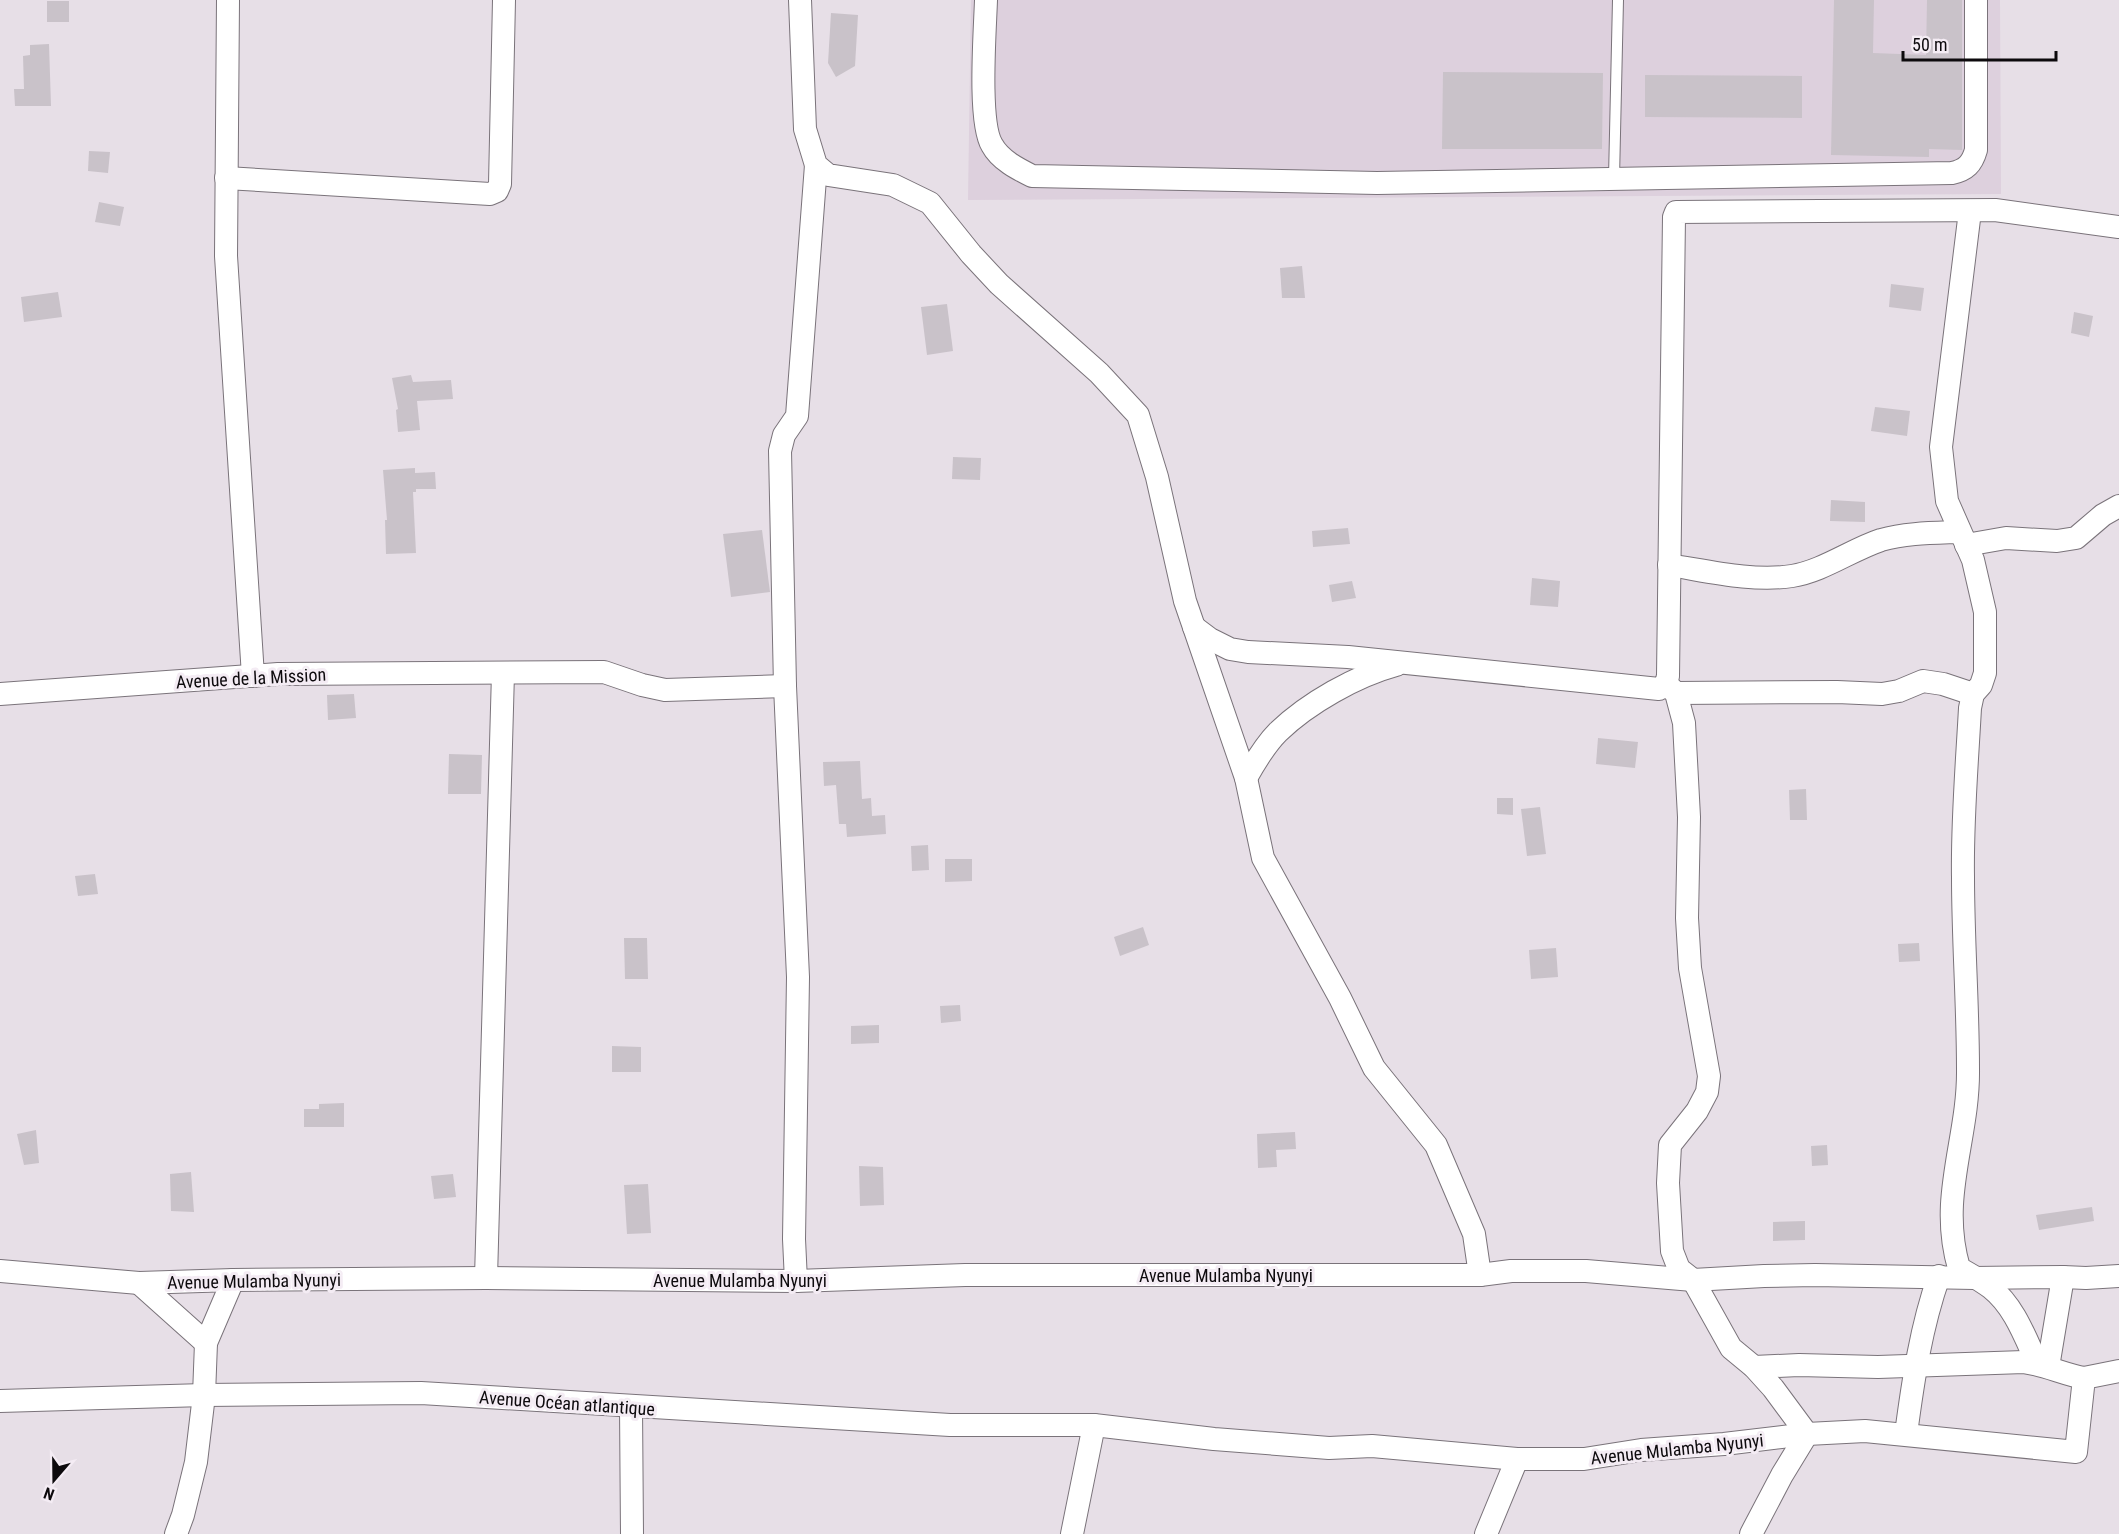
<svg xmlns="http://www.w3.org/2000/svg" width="2119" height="1534" font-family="'Roboto Condensed',sans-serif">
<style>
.built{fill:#ddd0dd}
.building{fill:#c9c2c9}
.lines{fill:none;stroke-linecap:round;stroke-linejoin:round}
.lane-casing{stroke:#7a737a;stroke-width:12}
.street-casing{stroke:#7a737a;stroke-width:24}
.lane{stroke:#fff;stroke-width:10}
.street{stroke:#fff;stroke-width:22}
.labels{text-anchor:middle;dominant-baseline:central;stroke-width:6;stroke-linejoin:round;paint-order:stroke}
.street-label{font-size:18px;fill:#0d0a0d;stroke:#f4ecf4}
</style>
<rect width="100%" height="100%" fill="#e7dfe7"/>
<!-- built -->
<polygon class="built" points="971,0 2000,0 2001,194 968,200"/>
<!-- building -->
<g class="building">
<polygon points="1834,0 1874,0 1873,53 1926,55 1927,0 1962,0 1962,150 1929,149 1929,157 1831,155"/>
<rect x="47" y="1" width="22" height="21"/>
<polygon points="831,13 858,15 855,66 836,77 828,63"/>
<polygon points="49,44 51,106 15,106 14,89 24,89 23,56 30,55 30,45"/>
<polygon points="1443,72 1603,73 1602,149 1442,149"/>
<polygon points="1645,75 1802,76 1802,118 1645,117"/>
<polygon points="89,151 110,152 108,173 88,171"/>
<polygon points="99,202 124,207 120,226 95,222"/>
<polygon points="1302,266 1305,298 1282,298 1280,268"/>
<polygon points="1891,284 1924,288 1921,311 1889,307"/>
<polygon points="58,292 62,317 24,322 21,297"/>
<polygon points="947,304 953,351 927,355 921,307"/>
<polygon points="2074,312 2093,316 2089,337 2071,333"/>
<polygon points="411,375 413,382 451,380 453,399 417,401 420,430 398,432 396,410 398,409 392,378"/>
<polygon points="1875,407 1910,411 1907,436 1871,431"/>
<polygon points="953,457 981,458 980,480 952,479"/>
<polygon points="415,468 415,473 435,472 436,489 416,489 416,492 413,492 416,553 386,554 385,520 387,520 383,470"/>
<polygon points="1831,500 1865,502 1865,522 1830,521"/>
<polygon points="1348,528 1350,544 1313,547 1312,531"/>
<polygon points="762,530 770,592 731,597 723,534"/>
<polygon points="1532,578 1560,581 1558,607 1530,605"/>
<polygon points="1352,581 1356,598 1332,602 1329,585"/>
<polygon points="354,694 356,718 328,720 327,695"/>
<polygon points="1598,738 1638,742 1635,768 1596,764"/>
<polygon points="449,754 482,755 481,794 448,794"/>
<polygon points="860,761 862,799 871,798 872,816 885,815 886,834 847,837 846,824 839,824 836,785 824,786 823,762"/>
<polygon points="1806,789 1807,820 1790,820 1789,790"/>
<polygon points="1497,798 1513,798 1513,815 1497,814"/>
<polygon points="1540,807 1546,854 1527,856 1521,809"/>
<polygon points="928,845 929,870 912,871 911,846"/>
<polygon points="945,859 972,859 972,881 945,882"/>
<polygon points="95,874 98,894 78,896 75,876"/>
<polygon points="1143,927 1149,945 1120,956 1114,937"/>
<polygon points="624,938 647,938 648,979 625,979"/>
<polygon points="1919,943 1920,961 1899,962 1898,944"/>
<polygon points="1556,948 1558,977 1531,979 1529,950"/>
<polygon points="960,1005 961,1021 941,1023 940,1006"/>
<polygon points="879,1025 879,1043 851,1044 851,1026"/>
<polygon points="612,1046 641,1047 641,1072 612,1072"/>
<polygon points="344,1103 344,1127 304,1127 304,1109 319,1109 319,1104"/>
<polygon points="36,1130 39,1163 24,1165 17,1134"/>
<polygon points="1295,1132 1296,1149 1276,1150 1277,1167 1258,1168 1257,1134"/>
<polygon points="1827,1145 1828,1165 1812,1166 1811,1146"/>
<polygon points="859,1166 883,1167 884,1205 860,1206"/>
<polygon points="191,1172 194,1212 171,1211 170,1174"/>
<polygon points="453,1174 456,1197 434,1199 431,1176"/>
<polygon points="648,1184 651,1233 627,1234 624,1185"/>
<polygon points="2092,1207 2094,1221 2039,1230 2036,1215"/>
<polygon points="1805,1221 1805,1240 1773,1241 1773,1222"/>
</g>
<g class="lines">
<defs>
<polyline id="lane" points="1614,178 1618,0"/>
<g id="street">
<polyline points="228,0 226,256 253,676"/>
<polyline points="800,0 805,129 816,165 828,175 893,185 930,203 971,254 999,284 1099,373 1138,415 1157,477 1185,601 1246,778 1263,858 1340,998 1374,1068 1436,1145 1474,1234 1480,1275"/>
<path d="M986,0C985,31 978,122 992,145C1000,160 1018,169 1032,176L1377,183L1952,173C1966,170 1972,164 1976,150V0"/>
<polyline points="226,178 490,194 497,191 500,184 504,0"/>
<path d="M1970,211L1941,447L1947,501L1973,560L1985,612V673L1981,685L1973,694L1970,708C1967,764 1962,821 1963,877C1963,941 1968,1005 1968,1069C1969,1139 1938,1197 1959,1268C1969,1274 1981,1280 1991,1288C2014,1306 2025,1337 2037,1363"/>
<polyline points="1966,545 2006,538 2057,541 2076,538 2103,515 2119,506"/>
<path d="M1669,565C1708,571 1752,582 1792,576C1823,571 1851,550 1881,540C1906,533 1933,533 1959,532"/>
<polyline points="1194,627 1210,639 1230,649 1248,652 1348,657 1659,689 1666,684 1668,676 1674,217 1676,212 1995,210 2119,227"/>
<polyline points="1666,684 1676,693 1684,723 1689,817 1687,918 1690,968 1709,1076 1707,1092 1697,1111 1670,1145 1668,1183 1672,1251 1679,1269 1693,1280 1731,1348 1754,1367 1773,1388 1807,1434 1782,1475 1751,1534"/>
<polyline points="1676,693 1837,692 1882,694 1899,691 1923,681 1943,684 1973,694"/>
<polyline points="0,694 278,674 604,672 642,685 665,690 785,686"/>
<path d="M1246,778C1255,762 1265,745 1278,732C1308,703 1356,676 1396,665"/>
<polyline points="0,1271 139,1283 233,1280 486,1278 796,1281 965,1275 1480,1275 1511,1271 1586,1271 1693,1280 1764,1276 1815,1275 1974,1278 2063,1277 2086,1278 2119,1276"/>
<polyline points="486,1278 503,673"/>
<polyline points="796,1281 794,1239 798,977 785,686 780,451 784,435 797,416 816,165"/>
<polyline points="139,1283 206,1343"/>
<path d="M1754,1367L1799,1365L1878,1367L2024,1362C2045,1365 2063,1374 2084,1378"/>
<polyline points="2048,1367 2063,1277"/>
<polyline points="0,1401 204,1395 421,1393 950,1425 1094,1425 1214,1439 1329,1448 1372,1446 1517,1459 1584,1459 1641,1450 1724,1444 1807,1434 1865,1431 2076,1452 2084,1378 2119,1371"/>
<polyline points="631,1407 632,1534"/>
<path d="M1906,1434C1913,1381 1921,1327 1939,1276"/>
<polyline points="176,1534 183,1515 196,1462 204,1395 206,1343 233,1280"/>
<polyline points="1072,1534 1094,1425"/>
<polyline points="1486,1534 1517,1459"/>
</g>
</defs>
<!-- lane casing -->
<use href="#lane" class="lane-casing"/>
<!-- street casing -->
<use href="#street" class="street-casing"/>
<!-- lane -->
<use href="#lane" class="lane"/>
<!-- street -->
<use href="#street" class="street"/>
</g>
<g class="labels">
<!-- street labels -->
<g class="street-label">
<text transform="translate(251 678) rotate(-3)">Avenue de la Mission</text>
<text x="1226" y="1275">Avenue Mulamba Nyunyi</text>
<text x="740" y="1280">Avenue Mulamba Nyunyi</text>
<text transform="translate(254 1281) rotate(-1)">Avenue Mulamba Nyunyi</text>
<text transform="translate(567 1403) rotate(4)">Avenue Océan atlantique</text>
<text transform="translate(1677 1449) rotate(-6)">Avenue Mulamba Nyunyi</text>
</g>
</g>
<!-- north arrow -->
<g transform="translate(54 1480) rotate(200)" stroke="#f4ecf4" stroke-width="4.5" paint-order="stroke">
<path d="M0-4.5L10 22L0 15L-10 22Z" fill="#0d0a0d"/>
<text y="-9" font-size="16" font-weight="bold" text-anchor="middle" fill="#0d0a0d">N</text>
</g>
<!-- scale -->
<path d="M1903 51v9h153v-9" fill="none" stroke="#0d0a0d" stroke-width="3"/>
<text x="1912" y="51" font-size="18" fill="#0d0a0d" stroke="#f4ecf4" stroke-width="4.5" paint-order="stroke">50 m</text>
</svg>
